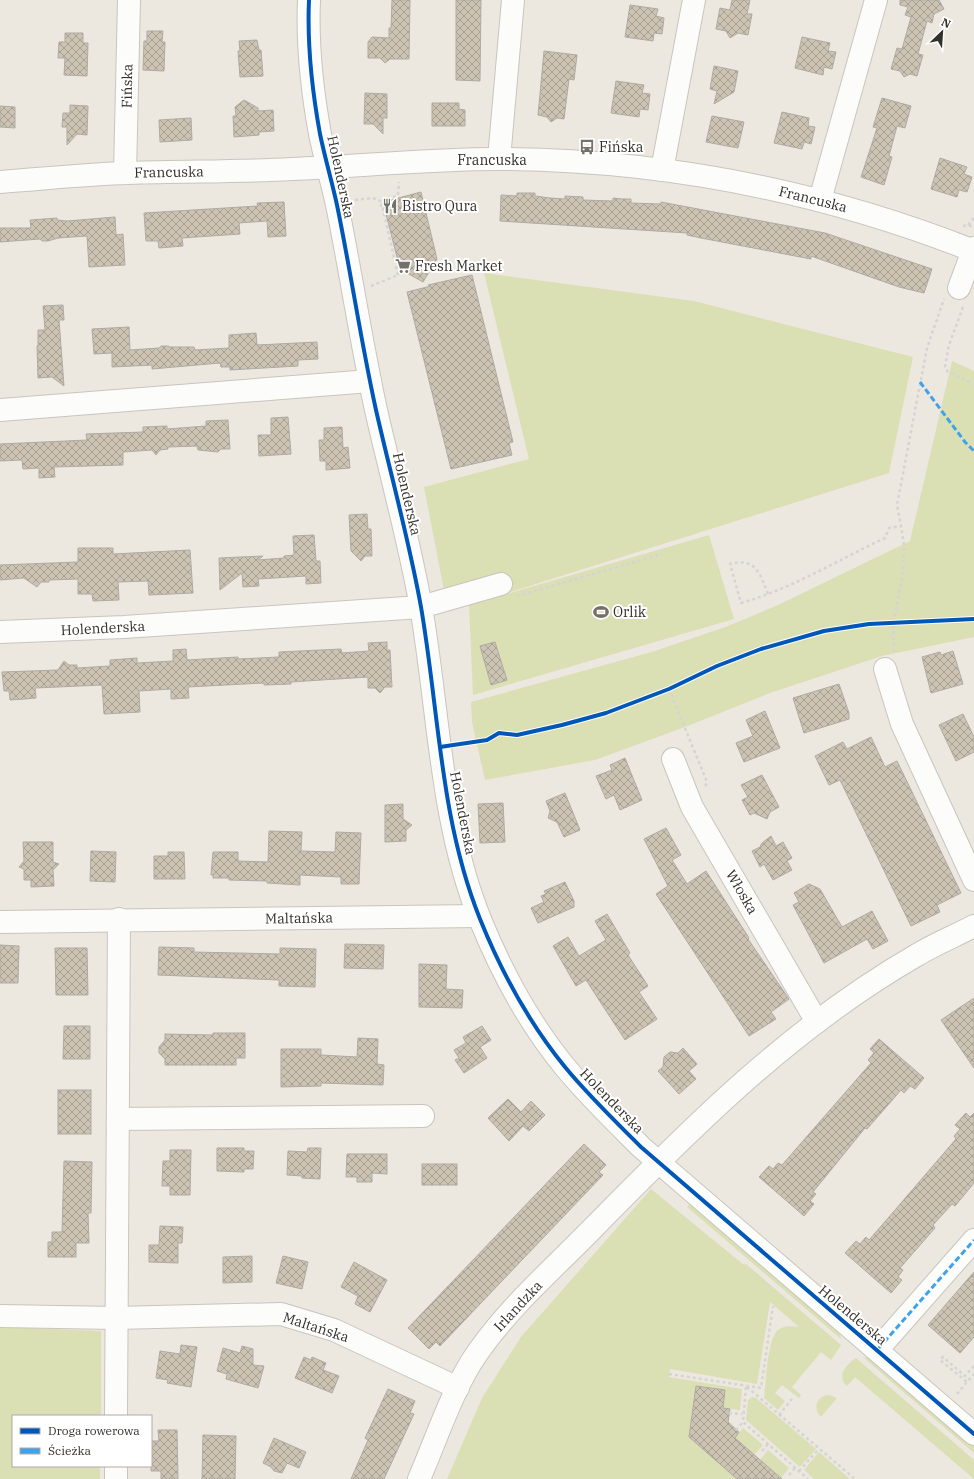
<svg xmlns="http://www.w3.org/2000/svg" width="974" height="1479" font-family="'IBM Plex Serif',serif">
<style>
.green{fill:#dadfb4}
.building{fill:url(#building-cross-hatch);stroke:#aeaba5}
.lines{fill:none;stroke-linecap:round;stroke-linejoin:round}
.minor-casing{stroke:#c9c5be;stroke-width:24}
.path{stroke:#d5d4d2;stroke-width:2.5;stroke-dasharray:3 3;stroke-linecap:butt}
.minor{stroke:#fcfcfa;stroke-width:22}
.quiet{stroke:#3ea3eb;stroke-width:3;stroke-dasharray:6 3;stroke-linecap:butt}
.cycleway-casing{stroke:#fff;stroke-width:6}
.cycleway{stroke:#0057b8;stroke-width:4}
.labels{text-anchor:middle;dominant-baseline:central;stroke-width:4;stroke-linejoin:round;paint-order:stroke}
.street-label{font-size:14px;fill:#34302b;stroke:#fff}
.poi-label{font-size:14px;fill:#34302b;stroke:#fff;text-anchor:start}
</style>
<defs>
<pattern id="building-cross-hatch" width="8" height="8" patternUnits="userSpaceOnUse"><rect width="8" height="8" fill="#ccc3b3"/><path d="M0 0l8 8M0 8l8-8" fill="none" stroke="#a69f92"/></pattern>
</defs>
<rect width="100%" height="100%" fill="#ece8e0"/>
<!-- green -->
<g class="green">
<polygon points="484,273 694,301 913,357 889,473 482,601 709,535 734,619 473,695 469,605 448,611 424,487 529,459"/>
<polygon points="952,361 974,371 974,637 882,656 770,693 685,727 595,760 485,780 472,722 471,702 655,651 728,626 776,606 910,541"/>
<path d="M651,1189L744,1265L746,1264L841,1345L831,1360L821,1352L792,1387L801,1395L799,1398L782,1385L775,1393L785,1401L778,1410L764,1398C766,1383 767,1339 778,1330C785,1325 792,1326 799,1327L770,1302L757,1384L670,1369L669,1377L742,1389L740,1410L723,1408L692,1422L689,1437L737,1479H447L482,1398L521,1337Z"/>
<polygon points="691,1203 839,1330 841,1339 687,1207"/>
<polygon points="0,1327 101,1331 101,1416 13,1416 13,1466 100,1466 100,1479 0,1479"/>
<polygon points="863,1357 873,1359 974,1446 974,1453"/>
<path d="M856,1358L974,1460V1479L855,1377L847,1386C836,1375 846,1365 856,1358Z"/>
<path d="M829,1395L837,1398L821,1417C812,1408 817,1396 829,1395Z"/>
<polygon points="752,1397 756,1398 816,1449 800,1467 746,1420 748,1400"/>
<polygon points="743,1428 763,1445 754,1455 735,1438"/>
<polygon points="768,1450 789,1468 781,1478 760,1460"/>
<polygon points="819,1452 850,1479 814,1479 804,1470"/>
</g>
<!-- building -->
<g class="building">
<polygon points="392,0 410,0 409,59 390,59 385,63 380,58 368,58 368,42 372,37 389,38 389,28 391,28"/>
<polygon points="456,0 481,0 480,81 456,80"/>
<polygon points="732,0 750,0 747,14 752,14 748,35 738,33 730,38 726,31 716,29 720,8 730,10"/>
<polygon points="900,0 939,0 944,9 934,14 932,23 927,21 918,54 923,55 917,76 910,74 904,77 900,71 891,69 897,48 902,49 911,17 905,15 908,7 900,5"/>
<polygon points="630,5 658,9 656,16 664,18 662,34 654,33 653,41 625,37"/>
<polygon points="147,31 163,31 162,42 165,42 164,71 143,70 144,41 147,41"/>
<polygon points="65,33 83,33 83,43 88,43 87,76 64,75 65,58 58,58 59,42 65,42"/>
<polygon points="802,37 830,43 828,51 836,52 832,69 824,67 823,75 795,68"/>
<polygon points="257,40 259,50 261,50 263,76 240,77 238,51 240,51 239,41"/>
<polygon points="544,51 577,55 574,80 569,79 564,119 557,118 551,122 547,117 538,115"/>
<polygon points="714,66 738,71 734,92 714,104 717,91 710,89"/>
<polygon points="616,81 644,85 642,93 650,94 648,110 640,109 639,117 611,113"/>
<polygon points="365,93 387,94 387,118 383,118 383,134 373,124 364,124"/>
<polygon points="882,98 911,106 905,128 897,126 889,156 892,157 884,185 861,177 877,128 873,127"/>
<polygon points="244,100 258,108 258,111 273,110 274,131 259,132 259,135 234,137 233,116 236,116 235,107"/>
<polygon points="432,103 459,103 459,109 465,110 465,126 432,126"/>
<polygon points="70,105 88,106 87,135 77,134 67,145 67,127 62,127 63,113 70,113"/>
<polygon points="0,106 15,107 15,128 0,127"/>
<polygon points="782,112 809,118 808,126 815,127 811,144 804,142 802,149 774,143"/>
<polygon points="712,116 744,122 738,148 706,142"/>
<polygon points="191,118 192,140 160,142 159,120"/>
<polygon points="940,158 967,167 964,174 972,177 967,192 959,190 957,197 931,189"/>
<polygon points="421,192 437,259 423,282 400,269 383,202"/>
<polygon points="517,193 535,193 535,196 550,198 565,199 565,196 583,197 583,200 613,201 613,198 622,199 631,199 631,203 661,204 661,202 825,233 932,269 924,293 899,287 811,256 811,259 701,238 687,235 687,233 500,221 501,195 517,196"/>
<polygon points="284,202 286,236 268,237 267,221 239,223 240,234 182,238 183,246 159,248 158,241 146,241 144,213 258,206 257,203"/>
<polygon points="115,217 116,235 123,234 125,265 89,267 87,236 58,238 48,241 42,241 40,239 0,242 0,228 31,228 30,220 57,218 57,220 67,221"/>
<polygon points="472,275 513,442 509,443 512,455 451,469 407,292 431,286 428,285"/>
<polygon points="63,305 64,320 59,320 64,386 52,377 38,378 37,346 38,346 38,330 45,330 43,306"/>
<polygon points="129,327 130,350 159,348 161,346 168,346 170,347 194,347 195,350 229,348 229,335 256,333 257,345 317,342 318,359 298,360 298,366 230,370 230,367 221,367 220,363 152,369 152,365 112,367 112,353 94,354 92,329"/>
<polygon points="288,417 291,454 259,456 258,435 271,435 271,418"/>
<polygon points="228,420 230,449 221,449 218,452 198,450 197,446 168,447 168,449 160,450 156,455 152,450 123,452 123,465 54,467 55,477 39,478 39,468 23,469 22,460 0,461 0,444 87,440 86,434 143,432 143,427 167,426 167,429 206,426 206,421"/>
<polygon points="342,427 343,448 348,447 350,468 326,470 326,461 320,461 319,440 324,440 324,428"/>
<polygon points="367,514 368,529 371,529 372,556 365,556 361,561 351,551 349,515"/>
<polygon points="314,535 316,561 320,561 321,583 306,584 306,576 258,579 259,586 243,587 242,573 220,590 219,558 263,556 258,560 284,558 284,556 294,555 293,536"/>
<polygon points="78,548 113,548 113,554 190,550 193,593 149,595 148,581 118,582 119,600 93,601 92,594 78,594 78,579 49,580 49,582 41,582 37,587 24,578 0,580 0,565 78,562"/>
<polygon points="387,642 387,650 390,650 392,687 385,687 380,693 375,688 368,688 368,677 291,682 291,684 264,685 264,683 188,687 189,698 171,699 171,689 139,691 140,712 104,714 102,685 35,688 36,698 25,699 10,700 9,691 4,691 2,672 58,670 64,661 69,665 77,665 77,668 110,666 110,660 137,658 137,663 173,661 173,650 186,649 187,660 238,657 238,659 279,657 279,652 341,649 342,653 369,651 368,643"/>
<polygon points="495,642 507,680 491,685 480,646"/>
<polygon points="953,651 963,684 931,693 922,657 940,652 941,655"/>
<polygon points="839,684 849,713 849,719 804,733 793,698"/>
<polygon points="765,711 780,748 744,762 736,743 753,736 746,720"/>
<polygon points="963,714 974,737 974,752 956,761 939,725"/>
<polygon points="871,737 885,767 897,761 961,893 937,905 940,912 911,926 840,780 829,785 815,756 843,742 847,749"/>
<polygon points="625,758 642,800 620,810 614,795 606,799 596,776 612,770 610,765"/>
<polygon points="762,775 779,807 770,812 767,819 754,813 750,815 742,800 748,797 741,785"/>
<polygon points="565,793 580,830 564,837 557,822 548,818 550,811 546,801"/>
<polygon points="503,803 505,842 480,843 478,804"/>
<polygon points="403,804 403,819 412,825 406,830 406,841 385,842 385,805"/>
<polygon points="666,828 681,855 672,860 687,884 706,871 749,938 748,939 789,999 771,1012 776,1019 749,1036 656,894 668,886 644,839"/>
<polygon points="269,831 302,832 301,851 335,852 336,832 361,833 359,884 341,884 341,877 300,875 300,885 267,883 267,881 229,880 229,878 213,878 213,875 211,875 213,852 238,852 238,861 268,862"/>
<polygon points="771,836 776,846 783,842 792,858 787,861 792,870 773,880 764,864 760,867 752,851 760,847 762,843"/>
<polygon points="23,842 53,842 53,862 59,864 53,870 54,886 31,887 31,880 24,880 24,869 19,867 24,861"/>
<polygon points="91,851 116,852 115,882 90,881"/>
<polygon points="168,852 184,852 185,879 154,879 154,856 168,856"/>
<polygon points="565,882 574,901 574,907 538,923 531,908 544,902 541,896 546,894 544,891"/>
<polygon points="809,884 820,889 842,927 872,911 888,941 873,949 867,939 824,963 793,905 799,902 794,893"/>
<polygon points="607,914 630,953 628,955 648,986 639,992 657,1019 625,1040 586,980 576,986 553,946 568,937 579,956 606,940 595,921"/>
<polygon points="345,944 384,945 383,969 344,968"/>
<polygon points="0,945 19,946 18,983 0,983"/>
<polygon points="159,947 194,948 194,952 280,954 280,948 316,949 315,987 279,986 279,980 158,975"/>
<polygon points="55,948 87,948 88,995 56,995"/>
<polygon points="419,964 447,965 446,989 463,990 462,1008 419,1007"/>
<polygon points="974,998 974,1068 941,1020"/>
<polygon points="64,1026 90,1026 90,1059 63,1059"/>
<polygon points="482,1026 491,1040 480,1047 487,1058 464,1073 455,1060 459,1058 454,1050 466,1043 463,1037"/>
<polygon points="213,1033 245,1033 245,1058 236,1058 236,1065 165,1065 165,1059 159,1053 159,1047 165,1040 165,1034 213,1035"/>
<polygon points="358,1038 378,1039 377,1064 384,1065 383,1085 321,1083 321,1086 281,1087 281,1049 321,1049 321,1055 357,1057"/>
<polygon points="879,1039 924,1078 915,1089 910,1086 904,1093 901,1090 867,1129 865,1128 813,1192 816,1194 810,1201 814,1204 804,1216 759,1177 769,1166 773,1169 778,1163 782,1165 871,1063 868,1060 874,1053 870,1049"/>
<polygon points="683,1048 697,1064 689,1071 696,1079 679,1094 658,1071 663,1067 664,1057 670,1052 678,1053"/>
<rect x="58" y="1090" width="33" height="44"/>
<polygon points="508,1099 521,1112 531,1101 545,1115 529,1131 523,1126 509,1141 488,1118"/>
<polygon points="966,1113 970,1117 974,1113 974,1183 955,1206 952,1204 933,1225 935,1228 900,1268 903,1270 898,1277 902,1280 891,1293 845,1253 856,1241 860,1244 866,1237 869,1240 889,1217 956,1139 954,1136 960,1129 955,1125"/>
<polygon points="584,1144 606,1165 599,1172 603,1175 440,1346 436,1342 429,1349 408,1328"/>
<polygon points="217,1148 244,1148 244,1151 254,1151 253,1169 244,1169 244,1172 217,1171"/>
<polygon points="308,1148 321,1148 320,1179 302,1178 302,1176 287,1175 288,1151 307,1152"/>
<polygon points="170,1150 191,1150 190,1195 170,1195 170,1186 162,1186 163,1161 170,1161"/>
<polygon points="347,1154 387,1154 387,1174 372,1173 372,1182 357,1182 357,1177 346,1177"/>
<polygon points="64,1161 92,1162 91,1213 88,1213 89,1243 76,1243 76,1257 48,1257 48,1242 52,1242 52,1232 62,1232"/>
<rect x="422" y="1164" width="35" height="21"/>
<polygon points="160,1226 183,1227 182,1243 178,1243 178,1263 149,1262 149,1245 159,1245"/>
<polygon points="252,1256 252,1282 223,1283 223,1257"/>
<polygon points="283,1256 308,1262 302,1289 276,1283"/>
<polygon points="354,1262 387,1280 370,1312 355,1304 358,1296 341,1287"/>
<polygon points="974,1272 974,1337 960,1353 928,1325"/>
<polygon points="181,1345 197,1347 191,1387 167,1383 168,1380 156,1378 160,1351 180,1354"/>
<polygon points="242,1346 253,1349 253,1365 264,1366 258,1388 226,1379 227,1374 217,1371 223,1348 240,1353"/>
<polygon points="304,1357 311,1360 312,1357 326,1363 323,1370 339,1376 332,1393 295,1378"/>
<polygon points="696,1386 725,1390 723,1408 730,1409 728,1422 739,1432 735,1438 782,1479 737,1479 689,1437"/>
<polygon points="388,1389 415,1401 410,1413 414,1414 384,1479 351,1479 368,1440 365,1438"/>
<polygon points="158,1430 177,1430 178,1479 161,1479 161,1471 151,1471 151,1441 159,1441"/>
<polygon points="203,1435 236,1436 235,1479 202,1479"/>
<polygon points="274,1438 306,1452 299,1468 287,1463 282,1473 274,1471 271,1467 263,1463"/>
</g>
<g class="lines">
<defs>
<g id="minor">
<path d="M309,0C307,45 312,90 320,134C325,158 332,182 337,205C351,273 361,342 376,410C391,476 409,540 421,607C439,711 440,820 480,919C501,971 529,1023 565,1067C588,1095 615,1121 641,1147L974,1434"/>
<polyline points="499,159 513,0"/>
<polyline points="662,170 694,0"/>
<polyline points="125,173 129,0"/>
<path d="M0,182C43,179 86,174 129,173C183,171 238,172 292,169C361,166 430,159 500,159C663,160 822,191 974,251"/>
<polyline points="820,200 876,0"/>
<polyline points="959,288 974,248"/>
<polyline points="0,410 370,381"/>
<polyline points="0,632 124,627 421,607 501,584"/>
<polyline points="885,669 902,724 974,880"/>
<polyline points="673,759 692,807 817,1022"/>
<polyline points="0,922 478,916"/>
<polyline points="118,1119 423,1116"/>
<polyline points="0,1316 116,1318 281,1314 334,1330 458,1388"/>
<polyline points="878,1349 974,1240"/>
<polyline points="116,1416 119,919"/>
<polyline points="116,1479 116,1466"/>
<path d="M419,1479C436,1440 454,1385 478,1352C510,1306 554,1268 593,1228C692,1127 793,1026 917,955C935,944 955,936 974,926"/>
</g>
</defs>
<!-- minor casing -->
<use href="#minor" class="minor-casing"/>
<!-- path -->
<g class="path">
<polyline points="355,200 373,198 385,203"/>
<polyline points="968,225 974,218"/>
<polyline points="963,226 968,225 974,227"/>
<polyline points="398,275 383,209 380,207 387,197 389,198 398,196 399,182"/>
<polyline points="371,286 398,275 401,270"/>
<polyline points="963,307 949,345 945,367 948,372 974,384"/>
<path d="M768,594C760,574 756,557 730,564L741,603C791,589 838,560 885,538L889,528L901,526L897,505L927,348L944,299"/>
<polyline points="517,596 662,554"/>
<polyline points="894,652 893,623 903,575 904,545 901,526"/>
<polyline points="669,689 707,782 705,787"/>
<polyline points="974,1366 965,1376 943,1357 940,1360 967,1382 974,1374"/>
<polyline points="669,1374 761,1388 773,1306"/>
<polyline points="746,1387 743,1422 808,1479"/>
<polyline points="747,1387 855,1479"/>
<polyline points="957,1394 967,1382"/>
<polyline points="729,1413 742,1414"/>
<polyline points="779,1415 792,1399"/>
<polyline points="736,1430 743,1422"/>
<polyline points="762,1451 768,1444"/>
<polyline points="799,1471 819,1449"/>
<polyline points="789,1475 795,1468"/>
</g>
<!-- minor -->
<use href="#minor" class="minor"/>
<!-- quiet -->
<g class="quiet">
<polyline points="920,382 965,442 974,451"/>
<polyline points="878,1349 974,1240"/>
</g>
<defs>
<g id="cycleway">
<path d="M309,0C307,45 312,90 320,134C325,158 332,182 337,205C351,273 361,342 376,410C391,476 409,540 421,607C439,711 440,820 480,919C501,971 529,1023 565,1067C588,1095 615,1121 641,1147L974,1434"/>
<polyline points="440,747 487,740 499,733 517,735 562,725 606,713 669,689 717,666 761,649 824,631 869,624 974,619"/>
</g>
</defs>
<!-- cycleway casing -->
<use href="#cycleway" class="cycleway-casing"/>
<!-- cycleway -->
<use href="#cycleway" class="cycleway"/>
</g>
<!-- icons -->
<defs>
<symbol id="bus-bare" viewBox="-9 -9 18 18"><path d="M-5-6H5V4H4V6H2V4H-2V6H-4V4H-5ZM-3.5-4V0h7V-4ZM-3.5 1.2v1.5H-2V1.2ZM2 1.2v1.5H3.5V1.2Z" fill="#74706a" stroke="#fff" stroke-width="2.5" paint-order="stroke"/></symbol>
<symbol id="restaurant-bare" viewBox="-9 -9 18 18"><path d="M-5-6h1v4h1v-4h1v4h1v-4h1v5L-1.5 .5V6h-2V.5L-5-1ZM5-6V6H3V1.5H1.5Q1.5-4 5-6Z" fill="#74706a" stroke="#fff" stroke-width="2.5" paint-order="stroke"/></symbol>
<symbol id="supermarket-bare" viewBox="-9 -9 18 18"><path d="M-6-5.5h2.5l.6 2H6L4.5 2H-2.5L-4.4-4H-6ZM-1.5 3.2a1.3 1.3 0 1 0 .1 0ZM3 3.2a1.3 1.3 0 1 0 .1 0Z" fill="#74706a" stroke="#fff" stroke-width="2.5" paint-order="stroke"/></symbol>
<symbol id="stadium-bare" viewBox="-9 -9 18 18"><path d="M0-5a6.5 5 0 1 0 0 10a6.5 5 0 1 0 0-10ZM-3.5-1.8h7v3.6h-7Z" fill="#74706a" stroke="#fff" stroke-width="2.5" paint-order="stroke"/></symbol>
</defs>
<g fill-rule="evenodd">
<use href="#bus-bare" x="576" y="136" width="22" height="22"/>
<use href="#restaurant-bare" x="379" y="195" width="22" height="22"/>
<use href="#supermarket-bare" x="392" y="255" width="22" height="22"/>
<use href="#stadium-bare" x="590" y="601" width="22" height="22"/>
</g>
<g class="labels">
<!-- street labels -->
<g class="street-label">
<text transform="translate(127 86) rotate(-89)">Fińska</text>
<text x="492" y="160">Francuska</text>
<text transform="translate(169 172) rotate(-1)">Francuska</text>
<text transform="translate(341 177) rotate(78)">Holenderska</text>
<text transform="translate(813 199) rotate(14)">Francuska</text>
<text transform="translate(407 494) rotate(77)">Holenderska</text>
<text transform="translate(103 628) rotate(-3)">Holenderska</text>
<text transform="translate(463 813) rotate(79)">Holenderska</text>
<text transform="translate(742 892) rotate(60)">Włoska</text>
<text transform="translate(299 918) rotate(-1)">Maltańska</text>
<text transform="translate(612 1101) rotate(46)">Holenderska</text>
<text transform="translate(518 1306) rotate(-47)">Irlandzka</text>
<text transform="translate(853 1315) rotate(40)">Holenderska</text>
<text transform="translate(316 1327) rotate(18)">Maltańska</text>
</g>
<!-- poi labels -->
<g class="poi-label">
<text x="599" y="147">Fińska</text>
<text x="402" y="206">Bistro Qura</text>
<text x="415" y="266">Fresh Market</text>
<text x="613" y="612">Orlik</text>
</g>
</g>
<!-- legend -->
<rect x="12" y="1415" width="140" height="52" fill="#ffffff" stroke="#aeacaa"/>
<rect x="20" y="1428" width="20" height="6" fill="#0057b8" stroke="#aeacaa"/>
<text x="48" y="1435" font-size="12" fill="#34302b">Droga rowerowa</text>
<rect x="20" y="1448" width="20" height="6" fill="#3ea3eb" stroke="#aeacaa"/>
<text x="48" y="1455" font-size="12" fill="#34302b">Ścieżka</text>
<!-- north arrow -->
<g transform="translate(942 32) rotate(25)" stroke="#ffffff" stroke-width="3" paint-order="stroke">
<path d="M0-3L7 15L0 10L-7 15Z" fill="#34302b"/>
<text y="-6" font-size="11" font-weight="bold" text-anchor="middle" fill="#34302b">N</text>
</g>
</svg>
